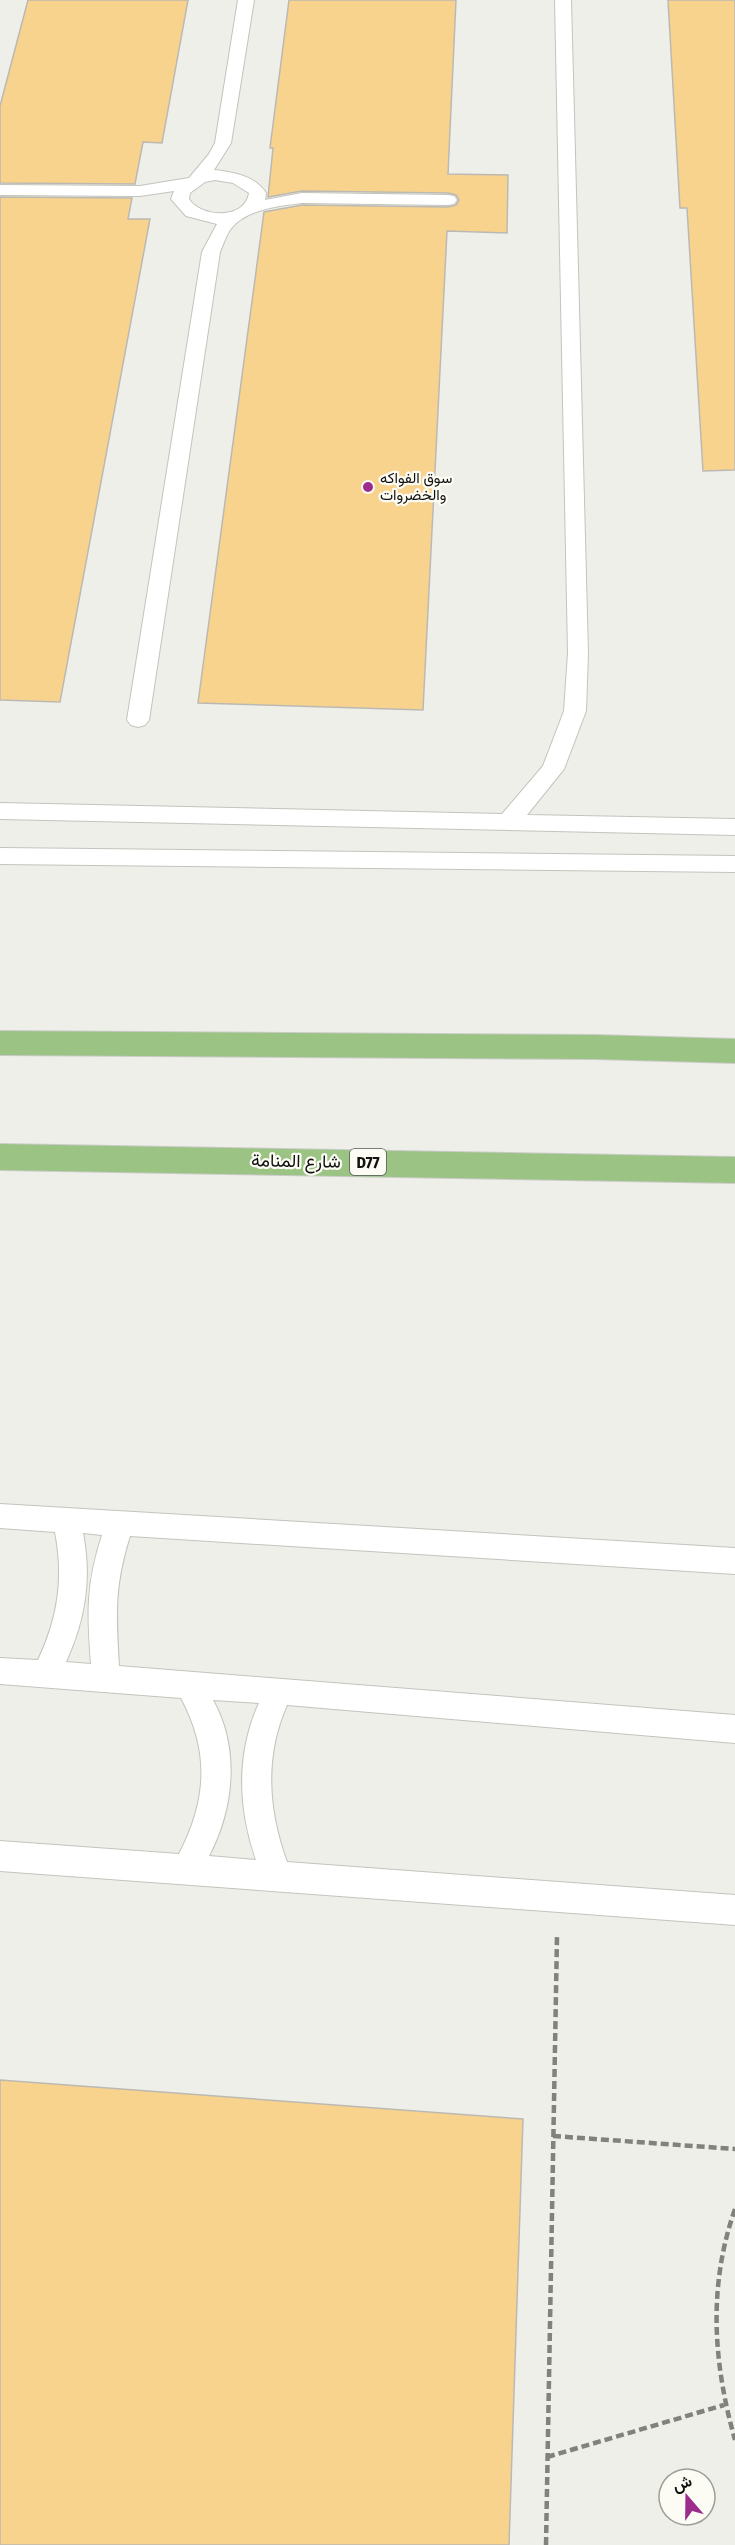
<svg xmlns="http://www.w3.org/2000/svg" width="735" height="2545" font-family="'Fira Sans Condensed',Vazirmatn,sans-serif">
<style>
.building{fill:#f8d38e;stroke:#bcb9b3;stroke-width:1.5}
.lines{fill:none;stroke-linecap:round;stroke-linejoin:round}
.service-casing{stroke:#c3c4bd;stroke-width:2}
.primary-casing{stroke:#cbcbca;stroke-width:2}
.path{stroke:#81817d;stroke-width:4.5;stroke-dasharray:8 4;stroke-linecap:butt}
.service{fill:#fff;fill-rule:evenodd}
.primary{fill:#9ac384;fill-rule:evenodd}
.poi-dot{fill:#9c2d8d;stroke:#fcfcf5;stroke-width:2}
.labels{text-anchor:middle;dominant-baseline:central;stroke-width:4.5;stroke-linejoin:round;paint-order:stroke}
.far-poi-label{font-size:15px;fill:#121210;stroke:#fcfcf5;text-anchor:start}
.shield{fill:#fcfcf5;stroke:#585855;stroke-width:1.5}
.shield-label{font-size:16px;font-weight:bold;fill:#121210}
.street-label{font-size:18px;fill:#121210;stroke:#fcfcf5}
</style>
<rect width="100%" height="100%" fill="#eeefe8"/>
<!-- building -->
<g class="building">
<polygon points="28,0 188,0 162,143 143,142 135,184 0,183 0,106"/>
<polygon points="289,0 456,0 448,174 508,175 507,233 447,231 423,710 198,703 264,212 302,205 448,207 456,205 459,200 456,195 448,193 302,191 268,197 273,148 270,148"/>
<polygon points="668,0 735,0 735,470 703,471 687,208 680,208"/>
<polygon points="0,197 132,198 128,219 150,219 60,702 0,700"/>
<polygon points="0,2080 523,2119 509,2545 0,2545"/>
</g>
<g class="lines">
<defs>
<g id="service">
<path d="M238,0H254L231,143L214,170C234,172 255,176 266,193L265,200L302,193L448,195L454,196L457,200L454,204L448,205L302,203C279,206 245,209 230,230C226,236 223,245 220,252L149,720L145,725L138,727L131,725L127,720L202,252L217,224L186,216L171,199L174,191L140,196L0,195V185L140,186L189,178L209,154L215,143ZM215,180L233,183L249,193C245,220 201,218 189,199L190,193L205,182Z"/>
<polygon points="555,0 571,0 588,653 586,711 564,769 527,815 735,819 735,835 0,819 0,803 502,814 543,766 564,711 568,653"/>
<polygon points="0,848 735,856 735,872 0,864"/>
<path d="M0,1504L735,1548V1574L130,1536C114,1586 116,1615 119,1666L735,1715V1743L287,1705C264,1757 268,1810 287,1862L735,1895V1925L0,1871V1841L179,1854C207,1800 210,1752 181,1698L0,1684V1658L38,1660C58,1618 64,1578 55,1532L0,1528ZM83,1533L102,1535C86,1585 87,1613 91,1664L66,1662C85,1620 92,1580 83,1533ZM213,1700L259,1703C236,1754 238,1808 256,1860L209,1856C234,1808 240,1749 213,1700Z"/>
</g>
<g id="primary">
<polygon points="0,1031 595,1035 735,1039 735,1063 595,1059 0,1055"/>
<polygon points="0,1144 735,1157 735,1183 0,1170"/>
</g>
</defs>
<!-- service casing -->
<use href="#service" class="service-casing"/>
<!-- primary casing -->
<use href="#primary" class="primary-casing"/>
<!-- path -->
<g class="path">
<polyline points="553,2136 735,2149"/>
<path d="M735,2209C708,2286 713,2362 735,2440"/>
<polyline points="547,2457 724,2405"/>
<polyline points="546,2545 557,1937"/>
</g>
<!-- service -->
<use href="#service" class="service"/>
<!-- primary -->
<use href="#primary" class="primary"/>
</g>
<!-- markers -->
<circle class="poi-dot" cx="368" cy="487" r="6"/>
<g class="labels">
<!-- far-poi labels -->
<g class="far-poi-label">
<text x="380" y="478">سوق الفواكه<tspan x="380" dy="17">والخضروات</tspan></text>
</g>
<!-- shield labels -->
<rect class="shield" x="350" y="1149" width="36" height="26" rx="4.5"/>
<g class="shield-label">
<text x="368" y="1162">D77</text>
</g>
<!-- street labels -->
<g class="street-label">
<text transform="translate(296 1161) rotate(1)">شارع المنامة</text>
</g>
</g>
<!-- north arrow -->
<g transform="translate(687 2497) rotate(340)"><circle r="28" fill="#fcfcf5" stroke="#9e9e99" stroke-width="1.5"/>
<path d="M0-4.5L10 22L0 15L-10 22Z" fill="#9c2d8d"/>
<text y="-9" font-size="16" font-weight="bold" text-anchor="middle" fill="#121210">ش</text>
</g>
</svg>
